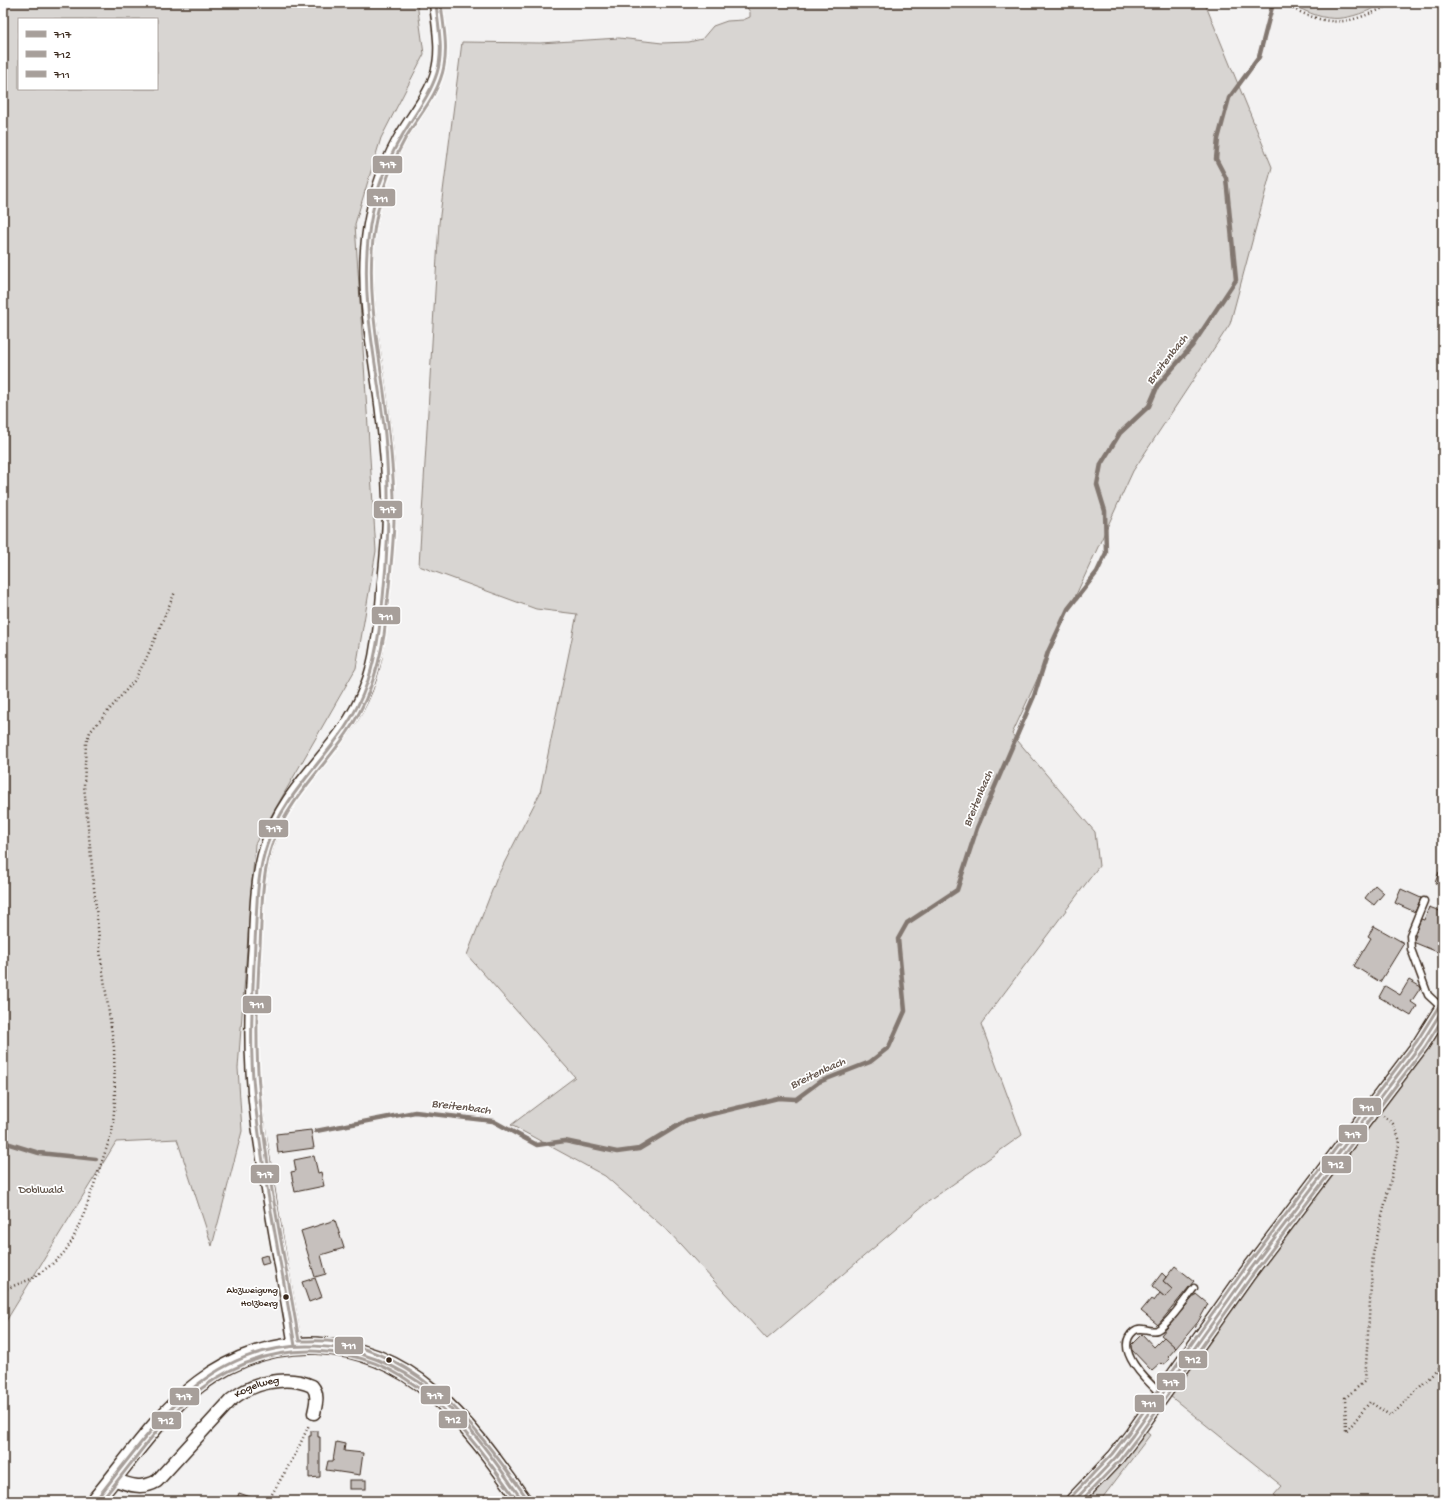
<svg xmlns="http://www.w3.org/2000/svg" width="1446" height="1504" font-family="'Gochi Hand',sans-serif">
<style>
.green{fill:#d8d5d2;stroke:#8a8078;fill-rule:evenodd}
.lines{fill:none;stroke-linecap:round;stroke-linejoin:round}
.stream{stroke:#827770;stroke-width:4.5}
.building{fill:#c6c0bd;stroke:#3b2a1e}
.service-casing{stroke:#3b2a1e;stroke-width:9}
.minor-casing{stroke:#3b2a1e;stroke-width:15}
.secondary-casing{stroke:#3b2a1e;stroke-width:19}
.path{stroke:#3b2a1e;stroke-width:2.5;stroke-dasharray:1 3;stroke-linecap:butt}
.service{stroke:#fff;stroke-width:6}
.minor{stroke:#fff;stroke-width:12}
.secondary{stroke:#fff;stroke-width:16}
.bus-1-casing{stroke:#fff;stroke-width:6}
.bus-2-casing{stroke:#fff;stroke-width:6}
.bus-3-casing{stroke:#fff;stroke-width:6}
.bus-1{stroke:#a79f9a;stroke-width:3}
.bus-2{stroke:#a79f9a;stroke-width:3}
.bus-3{stroke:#a79f9a;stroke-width:3}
.bus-dot{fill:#3b2a1e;stroke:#fff;stroke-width:1.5}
.labels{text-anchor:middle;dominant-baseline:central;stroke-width:3.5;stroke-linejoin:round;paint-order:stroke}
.bus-label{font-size:10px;fill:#3b2a1e;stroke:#fff;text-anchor:end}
.park-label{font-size:11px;fill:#62554b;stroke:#fff}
.street-label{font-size:11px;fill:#3b2a1e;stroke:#fff}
.water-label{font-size:12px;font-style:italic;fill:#65574e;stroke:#fff}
.line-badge{stroke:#fff;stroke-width:1.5}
.badge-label{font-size:11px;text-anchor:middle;font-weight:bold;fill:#fff}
</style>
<rect width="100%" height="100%" fill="#f3f2f2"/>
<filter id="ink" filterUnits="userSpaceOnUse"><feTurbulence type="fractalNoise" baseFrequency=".025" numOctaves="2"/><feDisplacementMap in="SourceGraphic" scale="8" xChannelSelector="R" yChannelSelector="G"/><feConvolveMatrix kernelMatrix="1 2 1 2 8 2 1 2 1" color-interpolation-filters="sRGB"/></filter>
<g filter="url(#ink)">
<!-- green -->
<g class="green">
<path d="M3,3H417L424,54L381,138L355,224L376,551L356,668L255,844L238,1068L242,1131L212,1246L177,1139L116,1142L3,1326ZM19,19H157V89H19Z"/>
<polygon points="744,3 1200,3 1206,6 1272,167 1230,324 1133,471 1012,734 1095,832 1099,866 981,1024 1022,1135 925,1204 767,1339 670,1233 605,1176 511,1125 575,1077 467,955 498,875 540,793 577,614 536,609 419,566 439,223 462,42 540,43 619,38 662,43 689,42 702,39 713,26 727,21 743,20 750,17 750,12"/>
<path d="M1289,3H1387C1344,21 1332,26 1289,3Z"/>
<polygon points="1443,1023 1443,1501 1282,1501 1274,1495 1282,1486 1170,1396 1253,1278"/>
<polygon points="1145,1431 1150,1435 1100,1501 1084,1501"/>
</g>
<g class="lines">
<!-- stream -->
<g class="stream">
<polyline points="316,1131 415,1112 493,1121 537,1145 565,1141 617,1152 639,1149 687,1120 778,1098 796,1099 819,1082 870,1062 889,1047 905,1011 898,939 907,923 957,890 977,828 1034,696 1048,652 1068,609 1097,572 1106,553 1105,511 1097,485 1101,464 1120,433 1149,406 1158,385 1192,346 1236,280 1226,178 1216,159 1218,139 1229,98 1259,57 1273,3"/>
<polyline points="3,1142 39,1153 96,1159"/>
</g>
</g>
<!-- building -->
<g class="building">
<polygon points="1439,872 1443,874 1443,886 1435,883"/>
<polygon points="1375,885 1384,893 1374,905 1365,898"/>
<polygon points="1401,889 1421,898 1415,912 1395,903"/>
<polygon points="1429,907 1443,912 1443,947 1440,953 1413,942 1416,935 1414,935 1421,919 1424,920"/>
<polygon points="1374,926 1404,943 1380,982 1354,966 1371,938 1368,936"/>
<polygon points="1409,980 1421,987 1411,1002 1417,1006 1411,1016 1379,997 1385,986 1400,995"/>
<polygon points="311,1130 314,1148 278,1153 276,1134"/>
<polygon points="314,1156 318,1173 321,1172 324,1186 295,1192 291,1172 296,1171 294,1160"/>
<polygon points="335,1220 344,1248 321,1255 326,1274 315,1277 301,1231"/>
<polygon points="267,1255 269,1263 262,1265 260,1257"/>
<polygon points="1175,1266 1194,1281 1158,1325 1141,1311 1151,1299 1154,1301 1160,1293 1165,1297 1172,1289 1163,1281"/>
<polygon points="1162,1273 1166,1277 1163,1281 1172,1289 1165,1297 1152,1286"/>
<polygon points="315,1278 322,1297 309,1302 302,1282"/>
<polygon points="1196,1294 1208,1304 1198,1322 1176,1348 1161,1335"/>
<polygon points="1142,1334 1154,1347 1164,1337 1176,1348 1168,1357 1170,1359 1163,1365 1161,1363 1152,1371 1129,1347"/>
<polygon points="311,1431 318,1431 318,1437 320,1437 320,1477 309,1478 309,1436 311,1436"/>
<polygon points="336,1442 345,1444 344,1451 363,1453 360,1475 326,1470 328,1461 333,1461"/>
<rect x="349" y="1480" width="17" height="9"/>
<polygon points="239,1493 256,1499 256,1501 236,1501"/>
</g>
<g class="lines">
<defs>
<g id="service">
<polyline points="1424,901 1410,935 1411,949 1428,995 1443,1009"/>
<path d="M1161,1394C1148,1382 1112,1349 1134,1331C1141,1325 1149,1333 1157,1330C1168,1325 1186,1298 1194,1288"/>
</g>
<g id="minor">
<path d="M295,1346C282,1267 266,1189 256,1110C249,1054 251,998 255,942C256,910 257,875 267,845C283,796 316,769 344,729C362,703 373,675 377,645C381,624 382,603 384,582C387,554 390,526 389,498C388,472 386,446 383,421C377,361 361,300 368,239C372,204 382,171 399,140C411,118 430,97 437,73C444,50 438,26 436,3"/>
<path id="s1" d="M113,1479C129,1485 142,1490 157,1481L231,1400C252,1383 286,1374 312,1386C319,1394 316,1404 314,1413"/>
</g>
<g id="secondary">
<path d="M95,1501C127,1463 160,1413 199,1384C271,1329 364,1334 432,1392C468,1423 496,1463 523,1501"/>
<polyline points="1074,1501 1116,1457 1133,1435 1247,1274 1421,1044 1443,1009"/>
</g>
</defs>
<!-- service casing -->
<use href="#service" class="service-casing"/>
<!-- minor casing -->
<use href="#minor" class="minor-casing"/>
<!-- secondary casing -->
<use href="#secondary" class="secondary-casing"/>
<!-- path -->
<g class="path">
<path d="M1282,3C1333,30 1345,25 1395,3"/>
<polyline points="1383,1116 1393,1124 1400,1141 1373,1254 1365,1381 1345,1398 1346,1432 1370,1402 1391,1416 1443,1364"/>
<polyline points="3,1290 31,1279 51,1265 63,1254 72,1241 85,1211 112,1132 115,1101 114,1047 101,959 84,786 86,743 90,732 134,681 146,659 175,592"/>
<polyline points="268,1501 296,1453 309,1425"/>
<polyline points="494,1501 504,1499"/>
</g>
<!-- service -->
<use href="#service" class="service"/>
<!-- minor -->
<use href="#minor" class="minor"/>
<!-- secondary -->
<use href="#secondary" class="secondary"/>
<defs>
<g id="bus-1">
<path d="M295,1346C281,1261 262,1176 254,1090C249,1040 253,992 255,942C257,910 256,876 267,845C282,799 317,768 344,729C365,699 374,666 379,631C388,566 391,500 385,435C378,370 361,305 368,240C372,203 384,165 403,134C415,114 430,95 437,73C444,50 438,26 436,3"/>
<path d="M95,1501C127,1461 157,1418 197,1385C269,1328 363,1336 432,1392C469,1422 496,1463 523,1501"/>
<polyline points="1074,1501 1116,1457 1133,1435 1247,1274 1421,1044 1443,1009"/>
</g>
<g id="bus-2">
<path d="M101,1501C133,1463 161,1418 202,1388C272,1336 363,1339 430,1397C464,1426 491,1464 517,1501"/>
<polyline points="1081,1501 1120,1460 1137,1438 1251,1277 1425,1047 1443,1018"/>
</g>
<g id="bus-3">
<path d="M441,3C443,24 448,45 444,66C439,94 419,115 405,139C388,170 377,204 373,239C366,304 383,369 389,433C392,461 395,489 394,517C394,540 391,564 389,587C387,603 386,619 384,635C378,671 368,703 347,733C322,769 289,800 273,842C261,875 262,911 260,946C257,992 255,1039 259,1086C265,1171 285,1256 299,1341C311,1341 324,1340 336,1342C426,1357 477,1429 527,1498"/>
<polyline points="1070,1498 1112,1454 1129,1432 1243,1271 1417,1041 1439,1006"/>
</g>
</defs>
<!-- bus-1 casing -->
<use href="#bus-1" class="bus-1-casing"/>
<!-- bus-2 casing -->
<use href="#bus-2" class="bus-2-casing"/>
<!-- bus-3 casing -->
<use href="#bus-3" class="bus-3-casing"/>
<!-- bus-1 -->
<use href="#bus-1" class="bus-1"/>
<!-- bus-2 -->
<use href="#bus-2" class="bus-2"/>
<!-- bus-3 -->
<use href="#bus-3" class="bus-3"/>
</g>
</g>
<!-- markers -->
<g class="bus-dot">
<circle cx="286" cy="1297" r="3.5"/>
<circle cx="389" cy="1360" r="3.5"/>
</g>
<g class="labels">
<!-- bus labels -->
<g class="bus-label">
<text x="278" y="1291">Abzweigung<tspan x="278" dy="13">Holzberg</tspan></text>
</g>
<!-- park labels -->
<g class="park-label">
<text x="41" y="1191">Doblwald</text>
</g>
<!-- street labels -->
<g class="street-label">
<text stroke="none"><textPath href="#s1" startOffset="185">Kogelweg</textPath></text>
</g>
<!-- water labels -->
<g class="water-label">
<text transform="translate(1168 360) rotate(-52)">Breitenbach</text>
<text transform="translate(979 799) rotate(-67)">Breitenbach</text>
<text transform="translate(818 1074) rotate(-25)">Breitenbach</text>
<text transform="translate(461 1108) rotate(7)">Breitenbach</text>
</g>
</g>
<g class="line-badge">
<rect x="372" y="155" width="31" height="19" rx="4" fill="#a79f9a"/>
<rect x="366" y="188" width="30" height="19" rx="4" fill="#a79f9a"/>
<rect x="373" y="500" width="30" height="19" rx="4" fill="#a79f9a"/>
<rect x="371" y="606" width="30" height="19" rx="4" fill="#a79f9a"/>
<rect x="258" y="819" width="31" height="19" rx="4" fill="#a79f9a"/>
<rect x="242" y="995" width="30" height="19" rx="4" fill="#a79f9a"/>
<rect x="1352" y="1097" width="30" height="19" rx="4" fill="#a79f9a"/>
<rect x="1338" y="1124" width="30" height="19" rx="4" fill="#a79f9a"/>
<rect x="1321" y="1155" width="31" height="19" rx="4" fill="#a79f9a"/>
<rect x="250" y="1164" width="30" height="20" rx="4" fill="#a79f9a"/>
<rect x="334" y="1336" width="30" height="19" rx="4" fill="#a79f9a"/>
<rect x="1178" y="1350" width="30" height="19" rx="4" fill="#a79f9a"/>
<rect x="1156" y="1372" width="30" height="19" rx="4" fill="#a79f9a"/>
<rect x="420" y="1385" width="31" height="20" rx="4" fill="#a79f9a"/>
<rect x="169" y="1387" width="31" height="19" rx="4" fill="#a79f9a"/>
<rect x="1134" y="1394" width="31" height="19" rx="4" fill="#a79f9a"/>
<rect x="438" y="1410" width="30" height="19" rx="4" fill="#a79f9a"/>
<rect x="151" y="1411" width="31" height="19" rx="4" fill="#a79f9a"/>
</g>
<g class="badge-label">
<text x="388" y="168">717</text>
<text x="381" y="202">711</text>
<text x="388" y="513">717</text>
<text x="386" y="620">711</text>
<text x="274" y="832">717</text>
<text x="257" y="1008">711</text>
<text x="1367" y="1111">711</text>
<text x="1353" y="1138">717</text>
<text x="1336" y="1168">712</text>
<text x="265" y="1178">717</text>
<text x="349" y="1349">711</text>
<text x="1193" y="1363">712</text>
<text x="1171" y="1386">717</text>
<text x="435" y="1399">717</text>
<text x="184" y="1400">717</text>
<text x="1149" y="1407">711</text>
<text x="453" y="1423">712</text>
<text x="166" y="1424">712</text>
</g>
<!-- margin -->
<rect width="1446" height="1504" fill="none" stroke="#fff" stroke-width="16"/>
<rect x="8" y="8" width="1430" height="1488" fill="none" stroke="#3b2a1e" stroke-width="1.5" filter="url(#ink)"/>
<!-- legend -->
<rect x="18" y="18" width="140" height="72" fill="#ffffff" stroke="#b1aaa5"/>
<rect x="26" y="31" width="20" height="6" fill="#a79f9a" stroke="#b1aaa5"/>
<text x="54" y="38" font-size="12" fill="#3b2a1e">717</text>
<rect x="26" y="51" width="20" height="6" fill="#a79f9a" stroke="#b1aaa5"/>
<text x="54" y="58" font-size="12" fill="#3b2a1e">712</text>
<rect x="26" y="71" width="20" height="6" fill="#a79f9a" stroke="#b1aaa5"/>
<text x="54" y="78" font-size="12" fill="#3b2a1e">711</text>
</svg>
